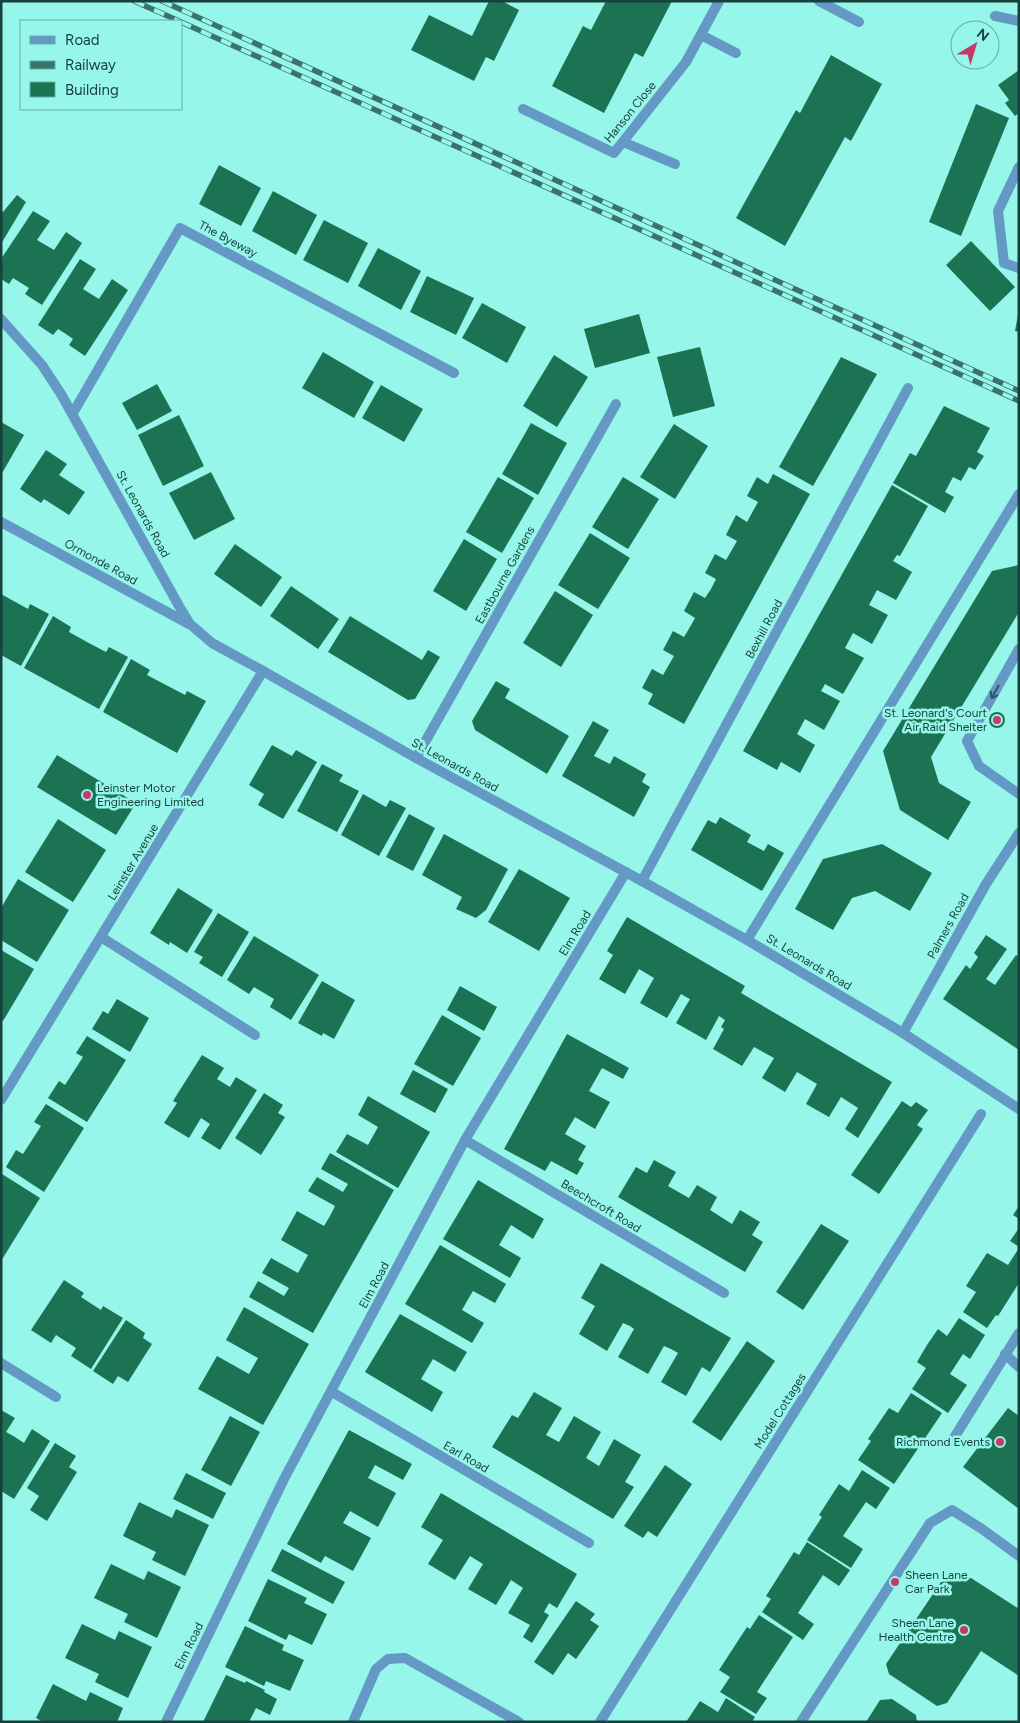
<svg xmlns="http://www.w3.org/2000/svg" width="1020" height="1723" font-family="Figtree,sans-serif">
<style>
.building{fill:#1c7354}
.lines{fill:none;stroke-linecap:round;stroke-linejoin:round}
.lane{stroke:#6599c5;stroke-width:10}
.street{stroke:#6599c5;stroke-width:10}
.rail-casing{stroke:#3a726c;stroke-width:5.5}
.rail{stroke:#95f6e9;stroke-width:4;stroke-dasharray:11;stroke-linecap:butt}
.oneway{stroke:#2b575f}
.poi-dot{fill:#c53868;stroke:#95f6e9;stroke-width:2}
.labels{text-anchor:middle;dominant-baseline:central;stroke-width:5;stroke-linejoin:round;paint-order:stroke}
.street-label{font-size:12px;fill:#18413d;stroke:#95f6e9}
.poi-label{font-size:12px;fill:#18413d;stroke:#95f6e9;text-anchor:end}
</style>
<rect width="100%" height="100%" fill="#95f6e9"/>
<!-- building -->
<g class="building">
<polygon points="489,1 502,1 519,10 494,61 486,57 474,81 411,50 429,15 472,36"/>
<polygon points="606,1 672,1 643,57 635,53 604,113 552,86 583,26 591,30"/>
<polygon points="831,55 882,84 851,141 845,137 785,246 736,218 796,110 800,113"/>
<polygon points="1019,70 1019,113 1015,116 1005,103 1009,100 998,85"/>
<polygon points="976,104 1009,118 961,236 929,222"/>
<polygon points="219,165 261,188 241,226 199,204"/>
<polygon points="273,191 317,215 296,255 252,231"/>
<polygon points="17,195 26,202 1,244 1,210 3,212"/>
<polygon points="33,211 50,221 37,240 54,250 66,232 82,243 42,305 25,294 29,288 13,278 9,284 1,279 1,259"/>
<polygon points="324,220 368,243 348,283 303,260"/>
<polygon points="971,241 1015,287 990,311 946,265"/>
<polygon points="378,248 421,271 401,310 358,286"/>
<polygon points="80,259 96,269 83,289 99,299 112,279 128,290 85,356 69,345 73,339 66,334 58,329 53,335 38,325"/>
<polygon points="427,276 474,298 456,335 410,312"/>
<polygon points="482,303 526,327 507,363 462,338"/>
<polygon points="639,314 650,353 595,368 584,329"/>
<polygon points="1018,315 1019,315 1019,332 1015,331"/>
<polygon points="700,347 715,406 673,417 657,357"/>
<polygon points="323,352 374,382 354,418 302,388"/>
<polygon points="554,355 588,377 557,427 523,406"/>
<polygon points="841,357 877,374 813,486 779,467"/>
<polygon points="157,384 172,411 137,430 122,403"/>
<polygon points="381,385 423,409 404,442 362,418"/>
<polygon points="944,406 990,428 977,452 984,456 975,470 969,467 961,481 953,477 945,492 954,497 945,513 893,483 910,453 916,456"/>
<polygon points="179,415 204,466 163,486 138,435"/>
<polygon points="1,422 24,435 1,475"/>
<polygon points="531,423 567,443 538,495 502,474"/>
<polygon points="674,424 708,446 675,499 640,477"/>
<polygon points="46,450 67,464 59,475 85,492 69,515 44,499 41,503 20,489"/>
<polygon points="211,472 235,519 194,540 169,493"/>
<polygon points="773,474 810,494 684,724 648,704 653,694 642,688 652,669 663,675 674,656 663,650 673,631 684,637 690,627 695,618 684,611 694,592 705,598 711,589 716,579 705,573 715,554 726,560 737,541 726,535 736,515 747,522 758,502 747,496 757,477 768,484"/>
<polygon points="498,477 534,498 502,553 466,532"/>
<polygon points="623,477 659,499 628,549 592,527"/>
<polygon points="892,485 928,506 900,556 897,555 893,561 912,572 896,600 877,590 869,605 888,615 872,644 853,633 845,648 864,658 843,694 825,684 821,691 840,701 824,730 805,719 797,734 815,745 800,773 781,762 777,770 743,751"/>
<polygon points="590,533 630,558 598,609 558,585"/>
<polygon points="464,539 497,559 466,611 433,591"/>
<polygon points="235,544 282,577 261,607 214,574"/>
<polygon points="1019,565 1019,612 931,757 939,783 971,802 948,840 900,810 883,751 992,571"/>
<polygon points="291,586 339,619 318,649 270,616"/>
<polygon points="555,591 593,615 561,667 523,643"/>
<polygon points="1,594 28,609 30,604 49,614 21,666 1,655"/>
<polygon points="53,616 71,627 69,632 87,642 106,652 109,647 128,657 99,709 24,668"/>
<polygon points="350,616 422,660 428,650 440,657 415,699 408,700 328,652"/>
<polygon points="131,659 150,670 147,675 185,695 187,691 206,701 177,753 103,712"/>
<polygon points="496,681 510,689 505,698 569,736 547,774 475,730 472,721"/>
<circle cx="997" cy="720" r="8"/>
<polygon points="593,721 609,730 594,756 610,764 614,756 646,774 642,782 650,787 634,817 562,776"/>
<polygon points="272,745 292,756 296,750 317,762 283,819 258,805 264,794 249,785"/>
<polygon points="57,755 136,803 116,835 37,787"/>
<polygon points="322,764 343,775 339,781 359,791 337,832 297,811"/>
<polygon points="363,794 386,807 390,800 406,808 379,856 341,835"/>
<polygon points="409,814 435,828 413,871 386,857"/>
<polygon points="720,817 751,835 747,842 764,851 768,844 784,853 762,891 691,850 708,820 716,824"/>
<polygon points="58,819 106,850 73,902 25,872"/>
<polygon points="444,834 508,869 486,910 476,918 456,909 462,897 422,875"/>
<polygon points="882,844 932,873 910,911 875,891 852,898 833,930 795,909 823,859"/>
<polygon points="519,869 570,898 539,951 488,922"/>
<polygon points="18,879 69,910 37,962 1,940 1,908"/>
<polygon points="178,888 213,910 187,953 170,942 169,945 150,933"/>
<polygon points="218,913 249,932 222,977 199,963 203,957 194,952"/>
<polygon points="627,917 745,986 741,993 892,1082 858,1138 845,1129 858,1108 841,1097 829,1117 806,1104 817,1084 797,1072 785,1092 762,1078 774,1058 754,1047 742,1066 713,1049 724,1029 721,1027 725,1020 719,1016 706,1040 676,1023 690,999 686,997 681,994 667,1018 640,1003 654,978 639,969 625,994 599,979 613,955 607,951"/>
<polygon points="986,935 1007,949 986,979 995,985 1016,955 1019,957 1019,1050 943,999 966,965 970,969 978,957 974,953"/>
<polygon points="254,936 319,975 291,1020 270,1007 274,999 254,987 249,994 227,980"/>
<polygon points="1,950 34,969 3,1021 1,1019"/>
<polygon points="322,981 355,1000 334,1039 323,1033 322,1036 298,1023"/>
<polygon points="460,986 497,1007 484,1031 447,1010"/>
<polygon points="117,999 149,1018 130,1052 92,1029 103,1011 108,1014"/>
<polygon points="442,1015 481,1038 453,1086 414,1064"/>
<polygon points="567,1034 629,1068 623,1079 602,1068 589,1091 610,1102 595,1129 575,1117 565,1134 586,1146 578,1160 584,1163 577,1175 551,1161 545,1171 504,1149"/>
<polygon points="87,1036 126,1060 87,1122 48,1098 59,1081 65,1085 83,1057 76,1053"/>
<polygon points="202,1055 224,1068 217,1079 230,1087 236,1077 257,1090 220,1150 201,1138 210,1124 201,1118 189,1138 164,1123 177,1103 173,1101"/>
<polygon points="413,1070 448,1089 435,1113 400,1094"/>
<polygon points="264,1093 283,1105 278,1113 285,1117 261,1155 235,1138"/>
<polygon points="368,1096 430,1132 398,1188 336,1152 347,1134 368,1145 378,1127 358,1115"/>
<polygon points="902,1101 911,1107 916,1102 928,1110 917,1125 923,1129 879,1194 851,1175"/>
<polygon points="46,1104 84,1128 44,1192 6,1167 16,1150 23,1154 41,1126 34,1122"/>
<polygon points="330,1153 394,1190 313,1333 249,1297 258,1281 284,1296 289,1288 262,1273 271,1258 298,1273 308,1255 281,1240 297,1211 324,1226 330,1216 335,1206 308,1191 317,1177 343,1192 348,1184 321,1169"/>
<polygon points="654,1160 676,1172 668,1186 689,1198 697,1185 717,1197 710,1210 732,1224 740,1210 760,1222 752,1235 763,1242 745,1272 618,1197 636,1167 647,1173"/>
<polygon points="2,1174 40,1198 1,1261 1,1176"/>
<polygon points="478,1180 544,1219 533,1239 511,1225 499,1245 521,1258 510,1278 443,1239"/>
<polygon points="1019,1206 1019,1219 1013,1215"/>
<polygon points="821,1224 849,1241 803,1310 776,1292"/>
<polygon points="1019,1228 1019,1247 1010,1241"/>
<polygon points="440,1245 506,1284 495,1303 473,1291 467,1301 462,1310 484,1323 472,1343 405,1304"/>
<polygon points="1019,1248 1019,1283 998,1316 996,1315 987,1328 963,1312 976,1292 966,1286 987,1253 1008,1265"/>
<polygon points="601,1263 731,1338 710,1372 702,1367 686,1396 661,1382 678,1353 671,1349 664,1346 648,1374 618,1357 634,1329 630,1326 623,1323 607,1351 579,1334 595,1306 581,1298"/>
<polygon points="64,1280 84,1293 81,1297 101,1310 103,1306 123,1318 91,1369 71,1356 76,1348 56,1335 51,1343 31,1330"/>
<polygon points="244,1307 309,1344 263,1425 198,1389 217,1356 249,1374 258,1358 226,1340"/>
<polygon points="400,1314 467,1352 455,1372 433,1359 421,1379 443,1392 432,1412 365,1372"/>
<polygon points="959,1318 985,1335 970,1359 963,1354 950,1374 967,1385 948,1413 912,1389 926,1368 917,1362 927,1345 938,1329 947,1336"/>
<polygon points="126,1320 145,1333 143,1338 152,1344 128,1382 118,1376 113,1384 93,1371"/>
<polygon points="747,1341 775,1361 721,1441 692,1422"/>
<polygon points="534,1392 562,1408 546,1435 559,1442 574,1416 601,1432 586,1458 599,1466 614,1439 641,1455 625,1482 634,1487 613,1519 492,1447 512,1415 518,1418"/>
<polygon points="911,1393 942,1413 894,1484 858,1460 871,1441 868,1439 889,1408 898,1413"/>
<polygon points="1008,1408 1019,1416 1019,1509 963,1467"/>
<polygon points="1,1410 15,1418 6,1432 15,1437 24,1443 32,1429 50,1441 14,1499 1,1491"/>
<polygon points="230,1416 260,1432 231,1486 201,1470"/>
<polygon points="349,1430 412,1464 403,1480 375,1465 368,1478 396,1493 378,1527 350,1511 343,1523 371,1538 353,1571 325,1556 321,1563 287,1544"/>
<polygon points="55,1443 76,1456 69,1467 77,1472 47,1521 30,1510 39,1496 27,1488"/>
<polygon points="665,1465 692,1484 657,1537 648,1531 643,1538 624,1526"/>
<polygon points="862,1470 890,1488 876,1509 866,1502 843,1536 863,1549 851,1568 807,1540 822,1517 819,1515 839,1484 849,1491"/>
<polygon points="186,1473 226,1493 213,1519 173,1499"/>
<polygon points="441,1493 577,1574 557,1608 549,1603 544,1612 549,1615 532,1643 523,1637 530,1625 508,1613 523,1588 511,1580 496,1605 468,1589 483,1564 470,1556 455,1580 428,1564 443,1540 421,1527"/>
<polygon points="139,1502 172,1518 176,1509 209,1525 185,1576 152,1560 156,1552 123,1536"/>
<polygon points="807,1542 850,1570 839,1586 823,1575 798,1613 814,1624 803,1640 762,1612 771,1599 766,1596 794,1552 799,1555"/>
<polygon points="282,1549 345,1582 333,1604 271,1571"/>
<polygon points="111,1564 144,1580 148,1571 181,1587 157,1638 124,1622 128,1614 94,1598"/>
<polygon points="971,1578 1019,1609 1019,1676 981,1651 947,1703 937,1706 889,1674 886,1664 941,1582"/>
<polygon points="268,1579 307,1598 304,1603 327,1614 312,1645 289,1634 286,1640 248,1621"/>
<polygon points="576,1601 595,1614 590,1620 599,1626 576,1659 568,1653 553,1675 534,1662"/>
<polygon points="759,1615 793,1637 757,1692 767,1698 756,1714 720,1692 730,1677 719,1670 747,1627 750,1629"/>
<polygon points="82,1624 115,1640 119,1631 152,1647 128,1698 95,1682 99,1674 65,1658"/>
<polygon points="245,1626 284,1645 282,1650 304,1660 290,1691 266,1681 264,1686 225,1667"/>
<polygon points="226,1675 245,1683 246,1681 265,1690 264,1692 277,1699 270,1715 256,1708 249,1722 203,1722"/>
<polygon points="53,1684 86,1701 90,1692 123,1708 117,1722 43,1722 36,1718"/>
<polygon points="726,1698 755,1717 752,1722 686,1722 700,1701 718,1712"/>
<polygon points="892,1699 916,1715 917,1722 866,1722 880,1700"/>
</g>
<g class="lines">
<!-- lane -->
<g class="lane">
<polyline points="819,1 859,22"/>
<polyline points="701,35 736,53"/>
<polyline points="623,142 675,164"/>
<polyline points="747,940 1019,494"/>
<polyline points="1005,1354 1019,1367"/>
<polyline points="954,1438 1019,1333"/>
<polyline points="353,1722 376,1669 388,1659 405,1658 519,1722"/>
<polyline points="801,1722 930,1523 952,1510 982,1529 1019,1556"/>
</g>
<!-- street -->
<g class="street">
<polyline points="995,16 1019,21"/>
<polyline points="523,109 614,153 686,62 719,1"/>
<polyline points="1019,167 998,211 1004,263 1019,268"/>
<polyline points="1,319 42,365 61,394 179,606 190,624 212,643 263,671 416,758 642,881 747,940 903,1033 1019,1109"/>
<polyline points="73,413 180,228 454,373"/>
<polyline points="1,522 189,624"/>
<polyline points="1019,649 967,741 979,766 1019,794"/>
<polyline points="416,758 616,404"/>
<polyline points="642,881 908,388"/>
<polyline points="101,937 255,1035"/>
<polyline points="903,1033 986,884 1019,833"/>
<polyline points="1,1100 263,671"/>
<polyline points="465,1140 724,1293"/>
<polyline points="1,1363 56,1397"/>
<polyline points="332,1392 589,1543"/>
<polyline points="166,1722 284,1479 465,1140 626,872"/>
<polyline points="600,1722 981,1114"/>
</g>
<defs>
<g id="rail">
<polyline points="134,1 179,21"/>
<polyline points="162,1 1019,391"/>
<polyline points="181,22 1019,401"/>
</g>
</defs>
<!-- rail casing -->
<use href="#rail" class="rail-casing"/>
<!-- rail -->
<use href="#rail" class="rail"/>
</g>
<!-- one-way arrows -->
<defs><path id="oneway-shaft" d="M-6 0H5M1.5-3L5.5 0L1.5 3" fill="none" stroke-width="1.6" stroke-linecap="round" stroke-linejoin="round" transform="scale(1.25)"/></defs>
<use class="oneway" href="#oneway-shaft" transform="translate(995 692) rotate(119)"/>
<!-- markers -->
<g class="poi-dot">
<circle cx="997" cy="720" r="5"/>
<circle cx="87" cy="795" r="5"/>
<circle cx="1000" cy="1442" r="5"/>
<circle cx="895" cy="1582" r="5"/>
<circle cx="964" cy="1630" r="5"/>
</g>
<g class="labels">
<!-- street labels -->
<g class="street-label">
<text transform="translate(630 112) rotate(-51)">Hanson Close</text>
<text transform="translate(228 239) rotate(28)">The Byeway</text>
<text transform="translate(143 514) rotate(61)">St. Leonards Road</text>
<text transform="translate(101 562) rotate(29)">Ormonde Road</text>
<text transform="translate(505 575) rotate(-61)">Eastbourne Gardens</text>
<text transform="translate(764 629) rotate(-62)">Bexhill Road</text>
<text transform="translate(455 765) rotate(29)">St. Leonards Road</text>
<text transform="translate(133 862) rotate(-59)">Leinster Avenue</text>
<text transform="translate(948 926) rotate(-61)">Palmers Road</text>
<text transform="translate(575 933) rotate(-59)">Elm Road</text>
<text transform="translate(809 962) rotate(31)">St. Leonards Road</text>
<text transform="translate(601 1206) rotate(31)">Beechcroft Road</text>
<text transform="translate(374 1285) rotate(-62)">Elm Road</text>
<text transform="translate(780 1411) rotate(-58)">Model Cottages</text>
<text transform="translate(466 1457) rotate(30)">Earl Road</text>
<text transform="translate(189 1646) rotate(-64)">Elm Road</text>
</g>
<!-- poi labels -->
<g class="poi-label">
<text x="987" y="713">St. Leonard's Court<tspan x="987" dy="14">Air Raid Shelter</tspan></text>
<text x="97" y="788" text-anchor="start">Leinster Motor<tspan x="97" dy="14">Engineering Limited</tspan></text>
<text x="990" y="1442">Richmond Events</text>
<text x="905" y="1575" text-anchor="start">Sheen Lane<tspan x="905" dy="14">Car Park</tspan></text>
<text x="954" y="1623">Sheen Lane<tspan x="954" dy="14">Health Centre</tspan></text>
</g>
</g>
<!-- border -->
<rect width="1020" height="1723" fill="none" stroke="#18413d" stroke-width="5"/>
<!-- legend -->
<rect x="20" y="20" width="162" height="90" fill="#95f6e9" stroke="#63aea4"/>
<rect x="30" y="36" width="25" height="8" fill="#6599c5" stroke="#63aea4"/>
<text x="65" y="45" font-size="15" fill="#18413d">Road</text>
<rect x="30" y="61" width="25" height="8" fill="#3a726c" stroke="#63aea4"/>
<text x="65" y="70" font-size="15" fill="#18413d">Railway</text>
<rect x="30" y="82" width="25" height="15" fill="#1c7354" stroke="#63aea4"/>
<text x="65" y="95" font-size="15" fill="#18413d">Building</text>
<!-- north arrow -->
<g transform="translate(975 45) rotate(38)"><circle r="24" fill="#95f6e9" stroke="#63aea4"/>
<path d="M0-4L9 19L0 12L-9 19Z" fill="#c53868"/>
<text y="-8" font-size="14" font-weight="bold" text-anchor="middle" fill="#18413d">N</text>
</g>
</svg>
